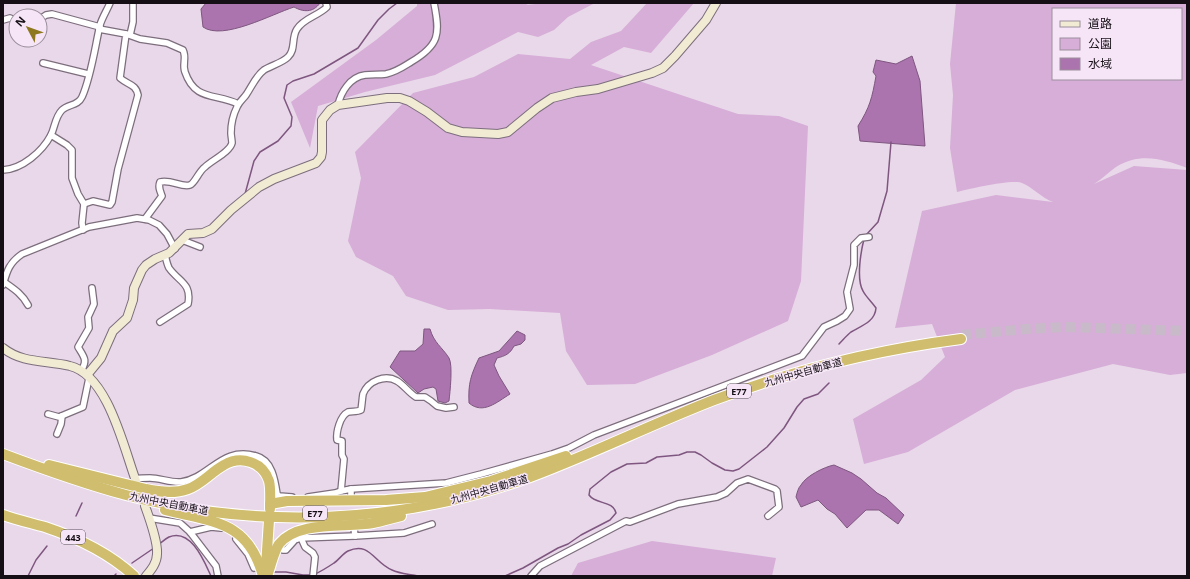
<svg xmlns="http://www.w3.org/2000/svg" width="1190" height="579" font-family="'Open Sans','Noto Sans JP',sans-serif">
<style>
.green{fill:#d6aed8;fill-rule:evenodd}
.water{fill:#ab74ae;stroke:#7e5680}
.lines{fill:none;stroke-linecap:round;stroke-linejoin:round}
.stream{stroke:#7e5680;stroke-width:1.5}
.highway-tunnel{stroke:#c9bac9;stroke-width:10;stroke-dasharray:10 5;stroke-linecap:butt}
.street-casing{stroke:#7d6e7d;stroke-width:8}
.secondary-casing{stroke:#7d6e7d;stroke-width:10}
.highway-casing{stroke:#fff;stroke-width:12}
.street{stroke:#fff;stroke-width:5.5}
.secondary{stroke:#f1ebd4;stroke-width:8}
.highway{stroke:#d0bd6e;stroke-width:10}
.labels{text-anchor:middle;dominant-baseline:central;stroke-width:3;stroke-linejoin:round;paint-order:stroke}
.shield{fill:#f6e5f7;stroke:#584f59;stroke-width:1}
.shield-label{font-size:9px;font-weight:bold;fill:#150f15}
.street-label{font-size:10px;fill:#150f15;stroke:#f6e5f7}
</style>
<rect width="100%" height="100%" fill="#e9d8e9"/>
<!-- green -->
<g class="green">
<polygon points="417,3 530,3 526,5 544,3 595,3 568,17 554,30 538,37 518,32 435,75 365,92 318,106 310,148 291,102 376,40 417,6"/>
<polygon points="647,3 694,3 651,53 624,47 591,65 738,114 779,116 808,126 801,281 788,321 712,355 635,384 587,385 566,351 560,313 490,309 448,310 406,296 393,276 356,257 348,241 361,178 355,152 413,93 474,77 518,54 570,59 591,42 621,31"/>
<path d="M956,3H1187V168C1163,159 1140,152 1116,167C1109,172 1102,179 1094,184L1134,166L1187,170V373L1170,375L1113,364L1015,390L908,452L864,464L853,419L921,380L945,357L932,324L895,328L922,211L996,195L1053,202C1042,198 1032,187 1022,183C1011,179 970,189 957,192L950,148L953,95L950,64ZM1053,9H1181V79H1053Z"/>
<polygon points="652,541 776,558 772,576 571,576 578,563"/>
</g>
<!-- water -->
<g class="water">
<path d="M206,3H320C313,13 303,12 294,7C272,14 223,41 203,27L201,9Z"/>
<path d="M912,56L920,81L925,146L860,141L858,126C870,107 872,98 876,76L873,72L876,60L896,64Z"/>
<path d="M424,329H430C434,343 442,347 449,358C453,365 450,392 449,401L445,403L438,401L436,389L433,387L424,389L418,393L390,367L400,351H415L423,344Z"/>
<path d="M517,331L525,335V340L521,344L514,346C510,354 505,356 497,358L494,365L499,376L510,394C497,402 483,415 469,403C468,383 471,375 479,358L499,351Z"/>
<path d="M834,465L852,473L861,479L877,493L886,498L904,515L898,524L879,510H866L847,528L835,514L827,509L818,500L801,507L796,497C797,493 798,488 801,485C806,476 824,467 834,465Z"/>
</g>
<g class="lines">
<!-- stream -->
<g class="stream">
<polyline points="245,194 254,161 260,152 278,141 291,126 292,117 284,98 287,85 293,81 314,74 358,48 378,20 389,9 397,3"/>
<polyline points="866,235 878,222 887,191 891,142"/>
<path d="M839,344C843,340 847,335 851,332C861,326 875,322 876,308C872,302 866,297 863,291C856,279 861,251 864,239"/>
<polyline points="76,516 82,503"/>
<path d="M159,544C162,542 165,539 169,537C191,528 204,561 211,576"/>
<polyline points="132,563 154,548"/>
<polyline points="274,572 286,572 303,575 312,575"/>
<path d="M315,574C322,571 328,567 334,563C339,560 342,554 348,551C370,541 374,563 392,570C400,574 410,574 418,576"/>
<polyline points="28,576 36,560 47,546"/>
<polyline points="114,576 116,574"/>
<path d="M505,576L523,568L558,548L568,544L581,535L610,520L616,513C613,500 596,505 589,495L590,489L611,472L627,464L646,463L657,457L679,455L687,452H695L701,455L712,463L725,470L733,471L739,469L767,447L784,428L797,407L804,399L818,394L829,383"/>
</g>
<!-- highway-tunnel -->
<polyline class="highway-tunnel" points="961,335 1026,329 1067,327 1187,331"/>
<defs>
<g id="street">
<polyline points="40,19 46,15 52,14 100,27"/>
<polyline points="3,20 10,18 16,21"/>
<path d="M126,34L140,39L167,43L183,50C187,58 182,64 185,72C195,102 217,93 238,104"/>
<polyline points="130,35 133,22 133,3"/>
<polyline points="43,63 88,74"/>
<path d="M338,105C341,92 350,77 365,75C372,74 379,75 386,74C396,72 403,67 411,62C440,45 440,34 434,3"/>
<polyline points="51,135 67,145 72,150 72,178 78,194 84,204 82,223 83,230"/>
<path d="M3,170C22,169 42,152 51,135C55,127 55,117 62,110C68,104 78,106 82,97C91,77 95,47 100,25C102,18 107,10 110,3"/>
<path d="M84,204L93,201L110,205L112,202L118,169L138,95C136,84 128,85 120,78L126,34L99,29"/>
<path d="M145,219L162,196C160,191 158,187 160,182C171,179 182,188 190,185C195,183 199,171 205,167C212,160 230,152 232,143C232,140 231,136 231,133C231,124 233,115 237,107C239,102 243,99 246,95C252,86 256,76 264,70C272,65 282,63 288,57C296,50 291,38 297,29C304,18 318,16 327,7L326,3"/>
<polyline points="182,240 200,247"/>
<path d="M4,282C14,289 22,294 28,305"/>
<path d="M3,285C7,271 9,263 22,254L89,227L137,218L149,220L159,225L167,234L175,249"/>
<path d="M160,322L188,304C192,283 179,282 169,268C167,264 166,259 165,255"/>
<path d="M81,371C88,360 84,357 78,347L89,328L88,317L94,304L92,288"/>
<polyline points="48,414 59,417 83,407 89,378"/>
<polyline points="57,434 61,424 62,416"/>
<path d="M135,479C140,478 145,478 150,478C160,478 171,483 181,482C210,478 221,446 256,456C272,460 275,480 277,494L279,496L292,497"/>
<polyline points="351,489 446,483 481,474 552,454 569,448 594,435 802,356 824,327 837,321 845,316 850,309 847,292 854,265 854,245 861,238 869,237"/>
<polyline points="308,497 335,493 341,491"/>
<path d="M351,497V489L341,491L344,459L342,455V441L337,440C336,432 340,416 348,412C352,411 357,412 361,410C362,405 362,400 363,394C368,381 385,374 397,381C404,385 409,393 416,397H425L431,401L437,406L446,408L454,407"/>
<polyline points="149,518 180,523 190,532 216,566 218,576"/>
<polyline points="354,528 355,536 404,533 432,524"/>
<polyline points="190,532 211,527 221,528"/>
<polyline points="301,538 305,547 313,553 315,557 313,576"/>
<polyline points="236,539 248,554 254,568"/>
<polyline points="283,550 286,550 295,540 301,538 355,536"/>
<polyline points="531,576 540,566 626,521 630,522 678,504 717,497 726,493 737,483 748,479 775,489 777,491 779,507 768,516"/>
</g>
<g id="secondary">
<path d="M3,348C23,364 47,360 70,366C108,375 124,449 136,481"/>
<polyline points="87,375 101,358 113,331 127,318 133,300 134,288 142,270 146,265 155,259 169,253 188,234 203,233 212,229 231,210 259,187 274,179 316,163 321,157 322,152 322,120 330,110 338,105 387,98 400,98 409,101 427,112 448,128 462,132 498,134 508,132 537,108 552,98 576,92 598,89 652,73 663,68 675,56 706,20 716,3"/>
<path d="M145,506C149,517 158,542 157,554C157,563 151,570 146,576"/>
</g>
<g id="highway">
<path d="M3,454C43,469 85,484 126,495C258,530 401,524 530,477C592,454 652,424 714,400C794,370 876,350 961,339"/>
<path d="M49,465L146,489C160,492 174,494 188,489C202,484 211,472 224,465C241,455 263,462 269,481C271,489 270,501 270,509"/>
<polyline points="270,504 287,501 386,500 425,497 491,481 566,456"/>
<path d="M165,510C212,522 248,520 263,576"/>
<path d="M3,515C17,520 31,523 45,527C78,538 109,553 134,576"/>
<polyline points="266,566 269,520"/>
<path d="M267,576C271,566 273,553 279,544C298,520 346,528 373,523C383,521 392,518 401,516"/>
</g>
</defs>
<!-- street casing -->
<use href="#street" class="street-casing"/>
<!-- secondary casing -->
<use href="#secondary" class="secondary-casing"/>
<!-- highway casing -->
<use href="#highway" class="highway-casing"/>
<!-- street -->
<use href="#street" class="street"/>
<!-- secondary -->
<use href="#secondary" class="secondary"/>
<!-- highway -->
<use href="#highway" class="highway"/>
</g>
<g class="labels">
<!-- shield labels -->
<g class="shield">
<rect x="727" y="384" width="24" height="14" rx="3"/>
<rect x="303" y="506" width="24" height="14" rx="3"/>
<rect x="61" y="530" width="24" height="14" rx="3"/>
</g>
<g class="shield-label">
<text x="739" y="391">E77</text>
<text x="315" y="513">E77</text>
<text x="73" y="537">443</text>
</g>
<!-- street labels -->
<g class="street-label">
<text transform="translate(803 372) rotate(-16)">九州中央自動車道</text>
<text transform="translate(489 489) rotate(-16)">九州中央自動車道</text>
<text transform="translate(169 503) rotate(11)">九州中央自動車道</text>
</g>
</g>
<!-- border -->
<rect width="1190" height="579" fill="none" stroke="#150f15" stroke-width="8"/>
<!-- legend -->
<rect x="1052" y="8" width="130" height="72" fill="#f6e5f7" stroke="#9c8f9d"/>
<rect x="1060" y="21" width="20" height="6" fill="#f1ebd4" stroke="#9c8f9d"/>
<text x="1088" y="28" font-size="12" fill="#150f15">道路</text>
<rect x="1060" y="38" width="20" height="12" fill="#d6aed8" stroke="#9c8f9d"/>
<text x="1088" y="48" font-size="12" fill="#150f15">公園</text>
<rect x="1060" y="58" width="20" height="12" fill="#ab74ae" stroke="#9c8f9d"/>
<text x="1088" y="68" font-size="12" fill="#150f15">水域</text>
<!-- north arrow -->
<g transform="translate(28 28) rotate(311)"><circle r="19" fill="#f6e5f7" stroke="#9c8f9d"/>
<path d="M0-3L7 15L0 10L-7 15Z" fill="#8d781d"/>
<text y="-6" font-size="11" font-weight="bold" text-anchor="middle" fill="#150f15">N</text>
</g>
</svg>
